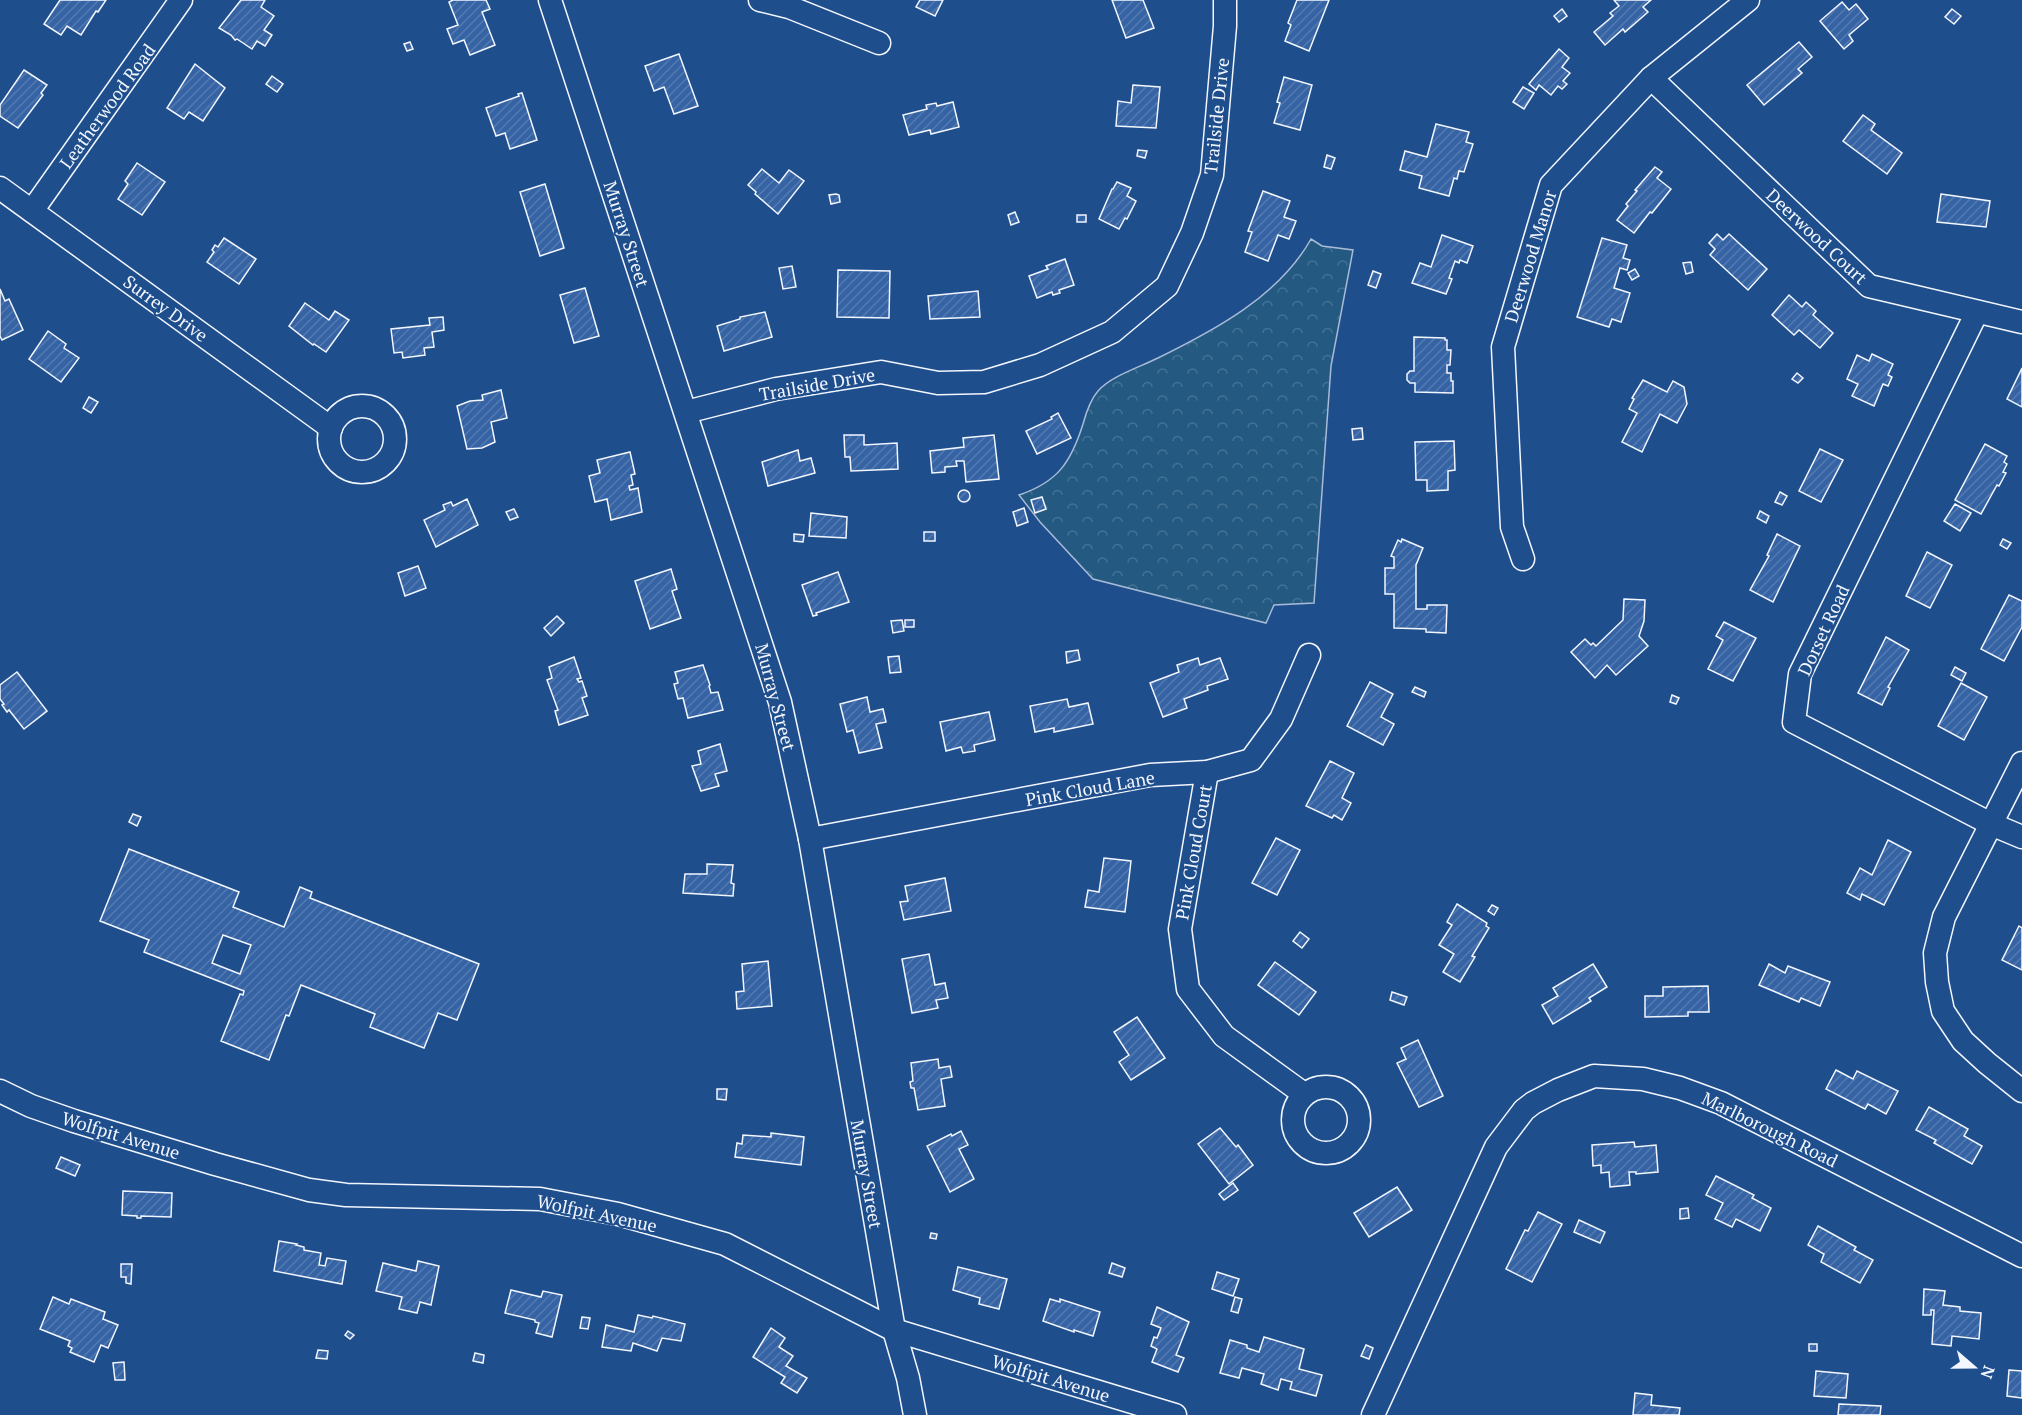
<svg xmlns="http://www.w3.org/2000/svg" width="2022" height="1415" font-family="'PT Serif',serif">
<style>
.park{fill:url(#park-crowns);stroke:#a8bbd7;stroke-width:1.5}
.building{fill:url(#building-hatch);stroke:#f2f6ff;stroke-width:1.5;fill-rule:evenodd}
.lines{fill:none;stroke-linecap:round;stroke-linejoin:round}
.minor-casing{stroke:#f2f6ff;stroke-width:25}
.minor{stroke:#1f4e8c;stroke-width:22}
.labels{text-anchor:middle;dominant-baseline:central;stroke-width:4.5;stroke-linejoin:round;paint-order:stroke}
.street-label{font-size:18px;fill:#f2f6ff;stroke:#1f4e8c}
</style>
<defs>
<pattern id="park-crowns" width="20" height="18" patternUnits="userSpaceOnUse" patternTransform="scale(1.5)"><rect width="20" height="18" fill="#245a82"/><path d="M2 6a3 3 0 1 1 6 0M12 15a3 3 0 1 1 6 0" fill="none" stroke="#447295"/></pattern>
<pattern id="building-hatch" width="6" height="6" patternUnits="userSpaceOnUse" patternTransform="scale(1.5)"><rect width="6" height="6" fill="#3563a3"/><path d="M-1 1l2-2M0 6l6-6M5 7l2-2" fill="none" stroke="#537ab1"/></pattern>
</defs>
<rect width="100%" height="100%" fill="#1f4e8c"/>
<!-- park -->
<path class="park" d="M1311,239L1322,246L1353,250L1331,366L1314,603L1274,605L1266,623L1093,579L1040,522L1019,495C1058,482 1071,462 1083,424C1086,413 1090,400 1098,391C1111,376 1140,367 1158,358C1215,330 1279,296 1311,239Z"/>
<!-- building -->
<g class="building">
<polygon points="60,0 106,0 98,12 96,11 81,35 67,26 61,35 44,24"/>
<polygon points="241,0 265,0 261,7 274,16 264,30 272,35 265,46 257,41 252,49 237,39 235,40 231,35 219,28"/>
<polygon points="453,0 486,0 490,9 482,12 495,45 470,55 464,40 453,44 447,29 458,25 449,2"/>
<polygon points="920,0 943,0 935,16 916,7"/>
<polygon points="1112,0 1143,0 1154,28 1126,38"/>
<polygon points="1297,0 1329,0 1309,51 1285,41 1291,25 1288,23"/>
<polygon points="1614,0 1651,0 1643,7 1648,12 1625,32 1623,29 1605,45 1594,32 1613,16 1610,13 1619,6"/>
<polygon points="1842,2 1849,10 1856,4 1868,19 1849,35 1853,41 1844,49 1820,21"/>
<polygon points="1562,9 1567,16 1559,22 1554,16"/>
<polygon points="1952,9 1961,16 1954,24 1945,17"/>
<polygon points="410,42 413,49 407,51 404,44"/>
<polygon points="1799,42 1812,57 1798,69 1802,73 1764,105 1747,85"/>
<polygon points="1559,49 1569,58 1562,67 1570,73 1563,81 1567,84 1562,89 1558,86 1551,95 1539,85 1536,90 1529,84 1533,79"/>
<polygon points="679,54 698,106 674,114 664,87 654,91 645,66"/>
<polygon points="195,64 225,88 203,121 189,112 184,119 167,108"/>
<polygon points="24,70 47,85 41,93 43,95 18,128 0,116 0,105"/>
<polygon points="272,76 283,84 277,92 266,84"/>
<polygon points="1284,77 1312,85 1300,130 1274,123 1280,103 1277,102"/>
<polygon points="1133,85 1160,87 1156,128 1116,126 1118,101 1131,103"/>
<polygon points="1523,87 1534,93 1524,109 1513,102"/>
<polygon points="522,93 537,140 510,149 505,133 496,136 486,108 519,96 518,94"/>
<polygon points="953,102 959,127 931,134 930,130 909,135 903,115 927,109 926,105 936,103 937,106"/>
<polygon points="1863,115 1875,124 1871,130 1902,153 1887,174 1843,141"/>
<polygon points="1436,124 1469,132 1466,142 1473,144 1464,172 1459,171 1457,179 1454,178 1449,196 1419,188 1422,176 1400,170 1405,151 1427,157"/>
<polygon points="1138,150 1147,151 1145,158 1137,156"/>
<polygon points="1327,155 1335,158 1331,169 1324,167"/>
<polygon points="137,163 165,182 142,215 118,199 128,184 125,181"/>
<polygon points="1655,167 1662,172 1657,178 1671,189 1652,213 1650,212 1634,233 1617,220 1628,206 1626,204 1637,191 1635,190"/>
<polygon points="762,169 779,183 789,170 804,181 778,214 755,194 756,192 748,185"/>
<polygon points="1117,182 1131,188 1127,196 1136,201 1127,219 1125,218 1119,229 1099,219 1112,189 1113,189"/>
<polygon points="545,184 564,248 540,256 520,192"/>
<polygon points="1263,191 1290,201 1284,217 1296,221 1289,239 1278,235 1268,261 1245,252 1252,232 1248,231"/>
<polygon points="836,194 839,195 840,202 831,204 829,195"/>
<polygon points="1941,194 1990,201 1986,227 1937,222"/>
<polygon points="1015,212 1019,222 1011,225 1008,215"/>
<rect x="1077" y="215" width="9" height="7"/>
<polygon points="1717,234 1723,240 1729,234 1767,269 1748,290 1710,255 1715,249 1709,243"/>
<polygon points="1442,235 1473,246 1467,263 1460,260 1459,263 1455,261 1449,278 1452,279 1446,294 1412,283 1420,263 1431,267"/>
<polygon points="224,238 256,259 239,284 207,262 214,252 212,250 215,245 218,247"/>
<polygon points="1602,238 1627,245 1623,258 1630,260 1627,270 1620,268 1614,288 1630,293 1621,322 1612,319 1609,327 1577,317"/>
<polygon points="1065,259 1074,285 1059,290 1060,293 1053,295 1052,292 1037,298 1029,276 1048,269 1046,266"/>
<polygon points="1691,262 1693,272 1686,274 1683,263"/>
<polygon points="792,266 796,287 783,289 779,268"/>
<polygon points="1635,269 1639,276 1632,280 1628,273"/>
<polygon points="838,270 890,271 889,318 837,317"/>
<polygon points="1373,271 1381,274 1376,288 1368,285"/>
<polygon points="585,288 599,336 574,343 560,295"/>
<polygon points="0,289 5,301 9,299 23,330 2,340 0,336"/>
<polygon points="978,291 980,317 930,319 928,296"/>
<polygon points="1789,295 1802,307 1806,302 1816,311 1813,315 1833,333 1820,348 1799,330 1794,335 1772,315"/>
<polygon points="305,303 329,320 335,311 349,320 326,352 314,344 313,345 289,326"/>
<polygon points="765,312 772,337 724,351 717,326 740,319 740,317"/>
<polygon points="443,317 444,330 432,332 434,347 424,348 425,355 403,358 402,352 394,353 391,329 430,325 429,318"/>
<polygon points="48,331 66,344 64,348 79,358 61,382 29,359"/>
<polygon points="1414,337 1445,338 1445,340 1447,340 1447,350 1451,350 1450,365 1447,365 1447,373 1451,373 1451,381 1453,381 1453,393 1415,392 1415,383 1410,383 1407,380 1407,374 1410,371 1414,371"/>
<polygon points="1872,354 1893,364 1888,375 1892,377 1888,386 1883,384 1874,406 1852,396 1858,384 1847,379 1857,355 1869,361"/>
<polygon points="2022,368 2022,407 2007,399"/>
<polygon points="1797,373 1803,378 1798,383 1792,379"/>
<polygon points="1643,380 1667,392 1673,381 1684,387 1687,404 1677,423 1660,414 1642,452 1622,442 1637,413 1629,409 1634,399 1632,398"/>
<polygon points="501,390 507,418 491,422 495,442 482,448 467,449 457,406 470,401 483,400 482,395"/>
<polygon points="89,397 98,402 91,413 83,408"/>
<polygon points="1058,413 1071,438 1037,454 1026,431 1052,419 1051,417"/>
<polygon points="1362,428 1363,439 1353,440 1352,429"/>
<polygon points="844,435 864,435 864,445 897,443 898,469 851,471 850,457 845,457"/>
<polygon points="994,435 999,479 966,482 964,461 956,461 957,466 945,467 945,472 932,473 930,451 964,447 963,438"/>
<polygon points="1454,441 1455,470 1448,471 1448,490 1427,491 1427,480 1416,480 1415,442"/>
<polygon points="1985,444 2007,456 2004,462 2007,464 2003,472 2006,473 1999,486 1997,485 1981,514 1955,500"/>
<polygon points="1820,449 1843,460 1821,502 1799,491"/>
<polygon points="798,450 800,461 811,458 815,473 768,486 762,462"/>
<polygon points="630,452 635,474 631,475 633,485 629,486 630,490 638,488 642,512 611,520 607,499 595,502 589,476 600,473 597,460"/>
<circle cx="964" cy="496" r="6"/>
<polygon points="1780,492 1787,496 1782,505 1775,502"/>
<polygon points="1042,497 1046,509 1035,513 1031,500"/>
<polygon points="467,499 478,525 436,547 424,520 445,510 443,505 451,502 453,506"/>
<polygon points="1955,504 1971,513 1960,531 1944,521"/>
<polygon points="1024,508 1028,522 1017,526 1013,512"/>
<polygon points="514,509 518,517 510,520 506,512"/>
<polygon points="1760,511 1769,516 1766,523 1757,518"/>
<polygon points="811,513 847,517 846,538 809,536"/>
<rect x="924" y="532" width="11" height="9"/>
<polygon points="794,534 804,535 803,542 794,541"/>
<polygon points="1777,534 1800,546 1773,602 1750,590 1769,556 1767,555"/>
<polygon points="1402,539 1423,548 1416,565 1416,609 1427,609 1427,605 1447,605 1446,633 1426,632 1426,629 1394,628 1394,594 1385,594 1385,568 1394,568 1394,557 1391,556 1398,540 1401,542"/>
<polygon points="2003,539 2011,543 2007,549 2000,545"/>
<polygon points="1927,552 1952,565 1930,608 1906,596"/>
<polygon points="418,566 426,588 405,596 398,573"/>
<polygon points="671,569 677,589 672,591 681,618 650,629 635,581"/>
<polygon points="838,572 849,602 816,613 817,615 813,616 802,585"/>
<polygon points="2009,595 2022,601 2022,627 2004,661 1981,649"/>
<polygon points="1624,599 1645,600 1644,621 1639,636 1648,646 1616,675 1607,665 1595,678 1571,652 1585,639 1591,645 1593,643 1596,646 1623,620"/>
<polygon points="557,616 564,623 551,636 544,628"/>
<polygon points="902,620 904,631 893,633 891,621"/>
<rect x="905" y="620" width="9" height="7"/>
<polygon points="1724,622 1756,638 1733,681 1708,669 1723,640 1716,636"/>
<polygon points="1886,637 1909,650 1888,687 1890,688 1882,705 1858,693"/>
<polygon points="1078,650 1080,660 1067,663 1066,652"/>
<polygon points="899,656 901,672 890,673 888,657"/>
<polygon points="574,657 581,678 577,679 579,682 582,681 587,696 582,698 588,715 559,725 555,711 558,710 547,680 552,678 549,667"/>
<polygon points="1198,658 1200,665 1220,658 1228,679 1207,686 1208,690 1184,699 1187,708 1163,717 1150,683 1179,672 1177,665"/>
<polygon points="703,665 710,685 709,686 711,693 718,692 723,710 688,718 683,698 678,699 674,684 678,683 675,672"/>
<polygon points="1955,667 1966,673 1962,681 1951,675"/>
<polygon points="17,672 47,711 24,729 9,710 7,712 2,705 4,704 0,699 0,685"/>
<polygon points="1370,682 1393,694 1381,717 1394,724 1383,745 1347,726"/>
<polygon points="1961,683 1987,697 1964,740 1938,726"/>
<polygon points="1415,687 1426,692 1424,697 1412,692"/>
<polygon points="1672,695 1679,698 1676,704 1670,702"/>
<polygon points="867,697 870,712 883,709 886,722 876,724 882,748 859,753 853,730 847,732 840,704"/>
<polygon points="1067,699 1069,707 1088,703 1093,724 1054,732 1054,728 1035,732 1030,706"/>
<polygon points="989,712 995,740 974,745 975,751 963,753 961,747 946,751 940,722"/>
<polygon points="720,744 727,771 715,774 719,786 701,791 692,766 701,764 698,751"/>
<polygon points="1330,761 1354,773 1342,798 1351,803 1342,820 1334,815 1332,818 1306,806"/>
<polygon points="133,814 141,817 137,826 129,822"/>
<polygon points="1276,838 1300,850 1277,895 1252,883"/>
<polygon points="1888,840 1911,852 1884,905 1862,894 1860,900 1847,893 1860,868 1872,875"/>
<path d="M129,849L239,892L233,907L284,927L300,887L312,892L310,898L479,964L457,1020L438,1013L424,1048L370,1027L375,1014L301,985L289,1016L286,1015L269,1060L221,1041L240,994L243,995L244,991L144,952L149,940L100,921ZM223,935L251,945L240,974L212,963Z"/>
<polygon points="1104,858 1131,861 1125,912 1085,907 1088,890 1099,892"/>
<polygon points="707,864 733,865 731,883 734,884 733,896 683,893 685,874 707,874"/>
<polygon points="945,878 951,911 904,920 900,902 908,901 905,886"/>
<polygon points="1457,904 1487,923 1486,926 1489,928 1472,956 1475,957 1460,982 1443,972 1454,954 1439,945 1452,925 1447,922"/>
<polygon points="1492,905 1498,908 1494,915 1488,911"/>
<polygon points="2019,926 2022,928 2022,970 2002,960"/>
<polygon points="1300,932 1309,939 1302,948 1293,941"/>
<polygon points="929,954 935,985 945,983 948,998 936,1000 938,1008 912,1013 902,959"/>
<polygon points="768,961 772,1006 737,1009 736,992 744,991 742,964"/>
<polygon points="1275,962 1316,992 1299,1015 1258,985"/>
<polygon points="1593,964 1607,987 1589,998 1591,1001 1553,1024 1542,1005 1558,996 1553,988"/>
<polygon points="1769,964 1785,973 1788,966 1830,982 1820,1006 1801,998 1799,1002 1759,985"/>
<polygon points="1708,986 1709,1012 1688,1012 1688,1016 1645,1017 1645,996 1663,996 1663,987"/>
<polygon points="1392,992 1407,997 1404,1005 1390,1000"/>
<polygon points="1137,1017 1165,1058 1131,1080 1119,1062 1129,1055 1114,1032"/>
<polygon points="1418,1040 1443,1096 1419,1107 1397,1063 1406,1059 1401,1048"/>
<polygon points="938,1059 939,1068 950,1066 952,1077 941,1079 945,1106 918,1110 914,1088 911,1088 910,1082 913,1081 911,1063"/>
<polygon points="1836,1070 1853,1079 1857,1071 1898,1091 1886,1114 1868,1104 1865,1109 1826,1089"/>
<polygon points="717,1089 727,1089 726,1100 717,1099"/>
<polygon points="1929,1107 1968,1129 1964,1136 1982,1146 1972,1164 1934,1143 1936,1140 1916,1130"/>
<polygon points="1220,1128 1236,1147 1238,1145 1253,1165 1229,1184 1198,1144"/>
<polygon points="961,1131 968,1145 959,1149 974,1179 950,1192 927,1146 951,1134 952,1136"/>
<polygon points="771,1133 804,1137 801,1165 735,1157 737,1143 742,1144 743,1135 771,1137"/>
<polygon points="1634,1142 1635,1147 1656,1145 1658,1172 1636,1174 1636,1172 1629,1172 1630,1185 1610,1187 1609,1172 1601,1173 1601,1165 1593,1166 1592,1145"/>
<polygon points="61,1157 80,1165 75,1176 56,1168"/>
<polygon points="1716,1176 1754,1195 1752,1198 1771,1208 1760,1231 1736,1219 1732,1227 1715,1219 1723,1203 1706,1195"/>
<polygon points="1233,1183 1238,1190 1224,1200 1219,1194"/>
<polygon points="1397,1187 1412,1210 1369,1237 1354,1213"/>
<polygon points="123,1191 172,1193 171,1217 141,1216 141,1218 137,1218 137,1216 122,1215"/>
<polygon points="1688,1208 1689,1218 1680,1219 1680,1209"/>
<polygon points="1538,1212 1562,1224 1532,1282 1506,1269 1525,1230 1528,1231"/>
<polygon points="1579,1220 1605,1232 1600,1243 1574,1232"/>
<polygon points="1818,1226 1856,1247 1854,1250 1873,1260 1860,1283 1821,1262 1824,1254 1808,1245"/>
<polygon points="931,1233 937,1234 936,1239 930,1238"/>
<polygon points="279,1241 297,1244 296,1245 304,1247 304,1250 321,1253 319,1265 325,1266 327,1258 346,1261 342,1284 274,1271"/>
<polygon points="418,1261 439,1266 431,1305 420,1302 417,1313 399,1309 402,1297 376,1291 383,1263 416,1271"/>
<polygon points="1112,1263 1125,1268 1122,1277 1109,1273"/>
<polygon points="121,1264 132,1264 131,1284 126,1283 126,1277 121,1277"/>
<polygon points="958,1267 1007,1279 999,1309 979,1304 980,1298 953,1290"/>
<polygon points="1217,1272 1239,1279 1233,1296 1212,1289"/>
<polygon points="1924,1289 1945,1291 1943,1305 1960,1307 1960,1311 1981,1313 1979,1339 1952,1336 1951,1346 1932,1344 1934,1310 1931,1310 1931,1315 1923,1315"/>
<polygon points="511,1290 541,1297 543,1291 562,1295 552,1337 536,1333 539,1323 535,1322 535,1320 505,1313"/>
<polygon points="53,1297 69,1304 71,1299 105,1312 103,1319 118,1325 108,1348 101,1345 94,1362 70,1352 72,1348 68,1346 70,1341 40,1329"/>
<polygon points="1235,1297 1242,1299 1238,1313 1231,1311"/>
<polygon points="1050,1299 1060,1302 1060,1299 1100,1312 1093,1336 1074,1330 1074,1332 1043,1321"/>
<polygon points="1157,1307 1189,1322 1176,1355 1184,1358 1178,1372 1152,1362 1157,1349 1151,1346 1154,1337 1157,1338 1161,1328 1151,1324"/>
<polygon points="638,1315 652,1318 653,1316 685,1324 681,1341 662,1338 657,1351 633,1343 631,1351 602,1347 606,1325 634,1332"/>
<polygon points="582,1317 590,1318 588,1329 580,1328"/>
<polygon points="771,1328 785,1338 779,1347 793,1356 786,1366 807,1378 797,1393 781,1383 785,1377 753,1357"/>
<polygon points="348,1331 354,1335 350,1339 345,1335"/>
<polygon points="1264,1337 1304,1349 1299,1369 1322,1375 1316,1396 1290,1389 1292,1382 1281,1379 1278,1390 1261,1384 1264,1374 1242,1368 1239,1378 1220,1373 1230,1340 1247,1345 1247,1348 1259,1352"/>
<rect x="1809" y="1344" width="8" height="7"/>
<polygon points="1366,1345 1373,1348 1369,1359 1361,1356"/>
<polygon points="318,1350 328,1351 327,1359 316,1358"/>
<polygon points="475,1353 484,1355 483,1363 473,1361"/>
<polygon points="124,1362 125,1380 115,1380 113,1363"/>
<polygon points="2009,1370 2022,1371 2022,1398 2007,1396"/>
<polygon points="1816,1371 1848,1374 1846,1398 1814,1396"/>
<polygon points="1635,1393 1652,1395 1651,1405 1680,1408 1679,1415 1633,1415"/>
<polygon points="1839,1404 1881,1406 1880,1415 1838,1415"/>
</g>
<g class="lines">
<defs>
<g id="minor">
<polyline points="550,0 780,702 810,839 894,1330 908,1378 915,1415"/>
<polyline points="760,0 789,7 879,43"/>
<polyline points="1651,78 1869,286 2022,322"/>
<polyline points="0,188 331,428"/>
<polyline points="32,211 181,0"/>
<polyline points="1977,312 1800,674 1794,722 1991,824 2022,837"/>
<circle cx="362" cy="439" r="33"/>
<polyline points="686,412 776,389 881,372 938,383 984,382 1040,365 1112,332 1167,286 1192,233 1212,175 1225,26 1225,0"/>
<polyline points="1523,559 1512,527 1503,347 1551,185 1651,78 1748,0"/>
<polyline points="2022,763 1944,917 1935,953 1937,982 1943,1011 1963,1041 1987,1063 2022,1091"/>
<polyline points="1207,772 1180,929 1188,989 1224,1036 1304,1094"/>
<polyline points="810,839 1150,775 1207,772 1251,760 1281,719 1309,655"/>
<circle cx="1326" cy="1120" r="33"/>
<polyline points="0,1091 31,1106 74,1121 215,1164 309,1190 346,1195 540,1199 618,1214 725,1244 894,1330 1175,1415"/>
<polyline points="1373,1415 1496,1147 1524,1110 1533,1103 1558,1090 1594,1076 1643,1079 1680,1088 1721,1103 2022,1256"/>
</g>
</defs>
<!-- minor casing -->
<use href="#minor" class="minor-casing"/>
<!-- minor -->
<use href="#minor" class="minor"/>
</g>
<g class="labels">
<!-- street labels -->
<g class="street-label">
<text transform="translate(107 106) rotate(-54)">Leatherwood Road</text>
<text transform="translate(1216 116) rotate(-84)">Trailside Drive</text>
<text transform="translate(627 234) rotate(72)">Murray Street</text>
<text transform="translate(1817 236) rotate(43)">Deerwood Court</text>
<text transform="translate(1530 256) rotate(-73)">Deerwood Manor</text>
<text transform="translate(166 308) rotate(36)">Surrey Drive</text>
<text transform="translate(817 384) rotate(-10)">Trailside Drive</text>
<text transform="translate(1823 630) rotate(-65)">Dorset Road</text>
<text transform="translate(776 697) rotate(75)">Murray Street</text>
<text transform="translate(1090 788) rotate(-10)">Pink Cloud Lane</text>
<text transform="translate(1193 852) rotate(-80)">Pink Cloud Court</text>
<text transform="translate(1770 1129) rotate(26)">Marlborough Road</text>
<text transform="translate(121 1135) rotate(17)">Wolfpit Avenue</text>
<text transform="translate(867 1174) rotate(80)">Murray Street</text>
<text transform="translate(597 1213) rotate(12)">Wolfpit Avenue</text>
<text transform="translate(1051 1378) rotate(17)">Wolfpit Avenue</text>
</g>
</g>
<!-- north arrow -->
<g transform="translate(1974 1367) rotate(110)" stroke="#1f4e8c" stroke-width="4.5" paint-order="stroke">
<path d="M0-4.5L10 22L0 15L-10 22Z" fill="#f2f6ff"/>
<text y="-9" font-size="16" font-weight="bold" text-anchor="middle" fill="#f2f6ff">N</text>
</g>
</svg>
